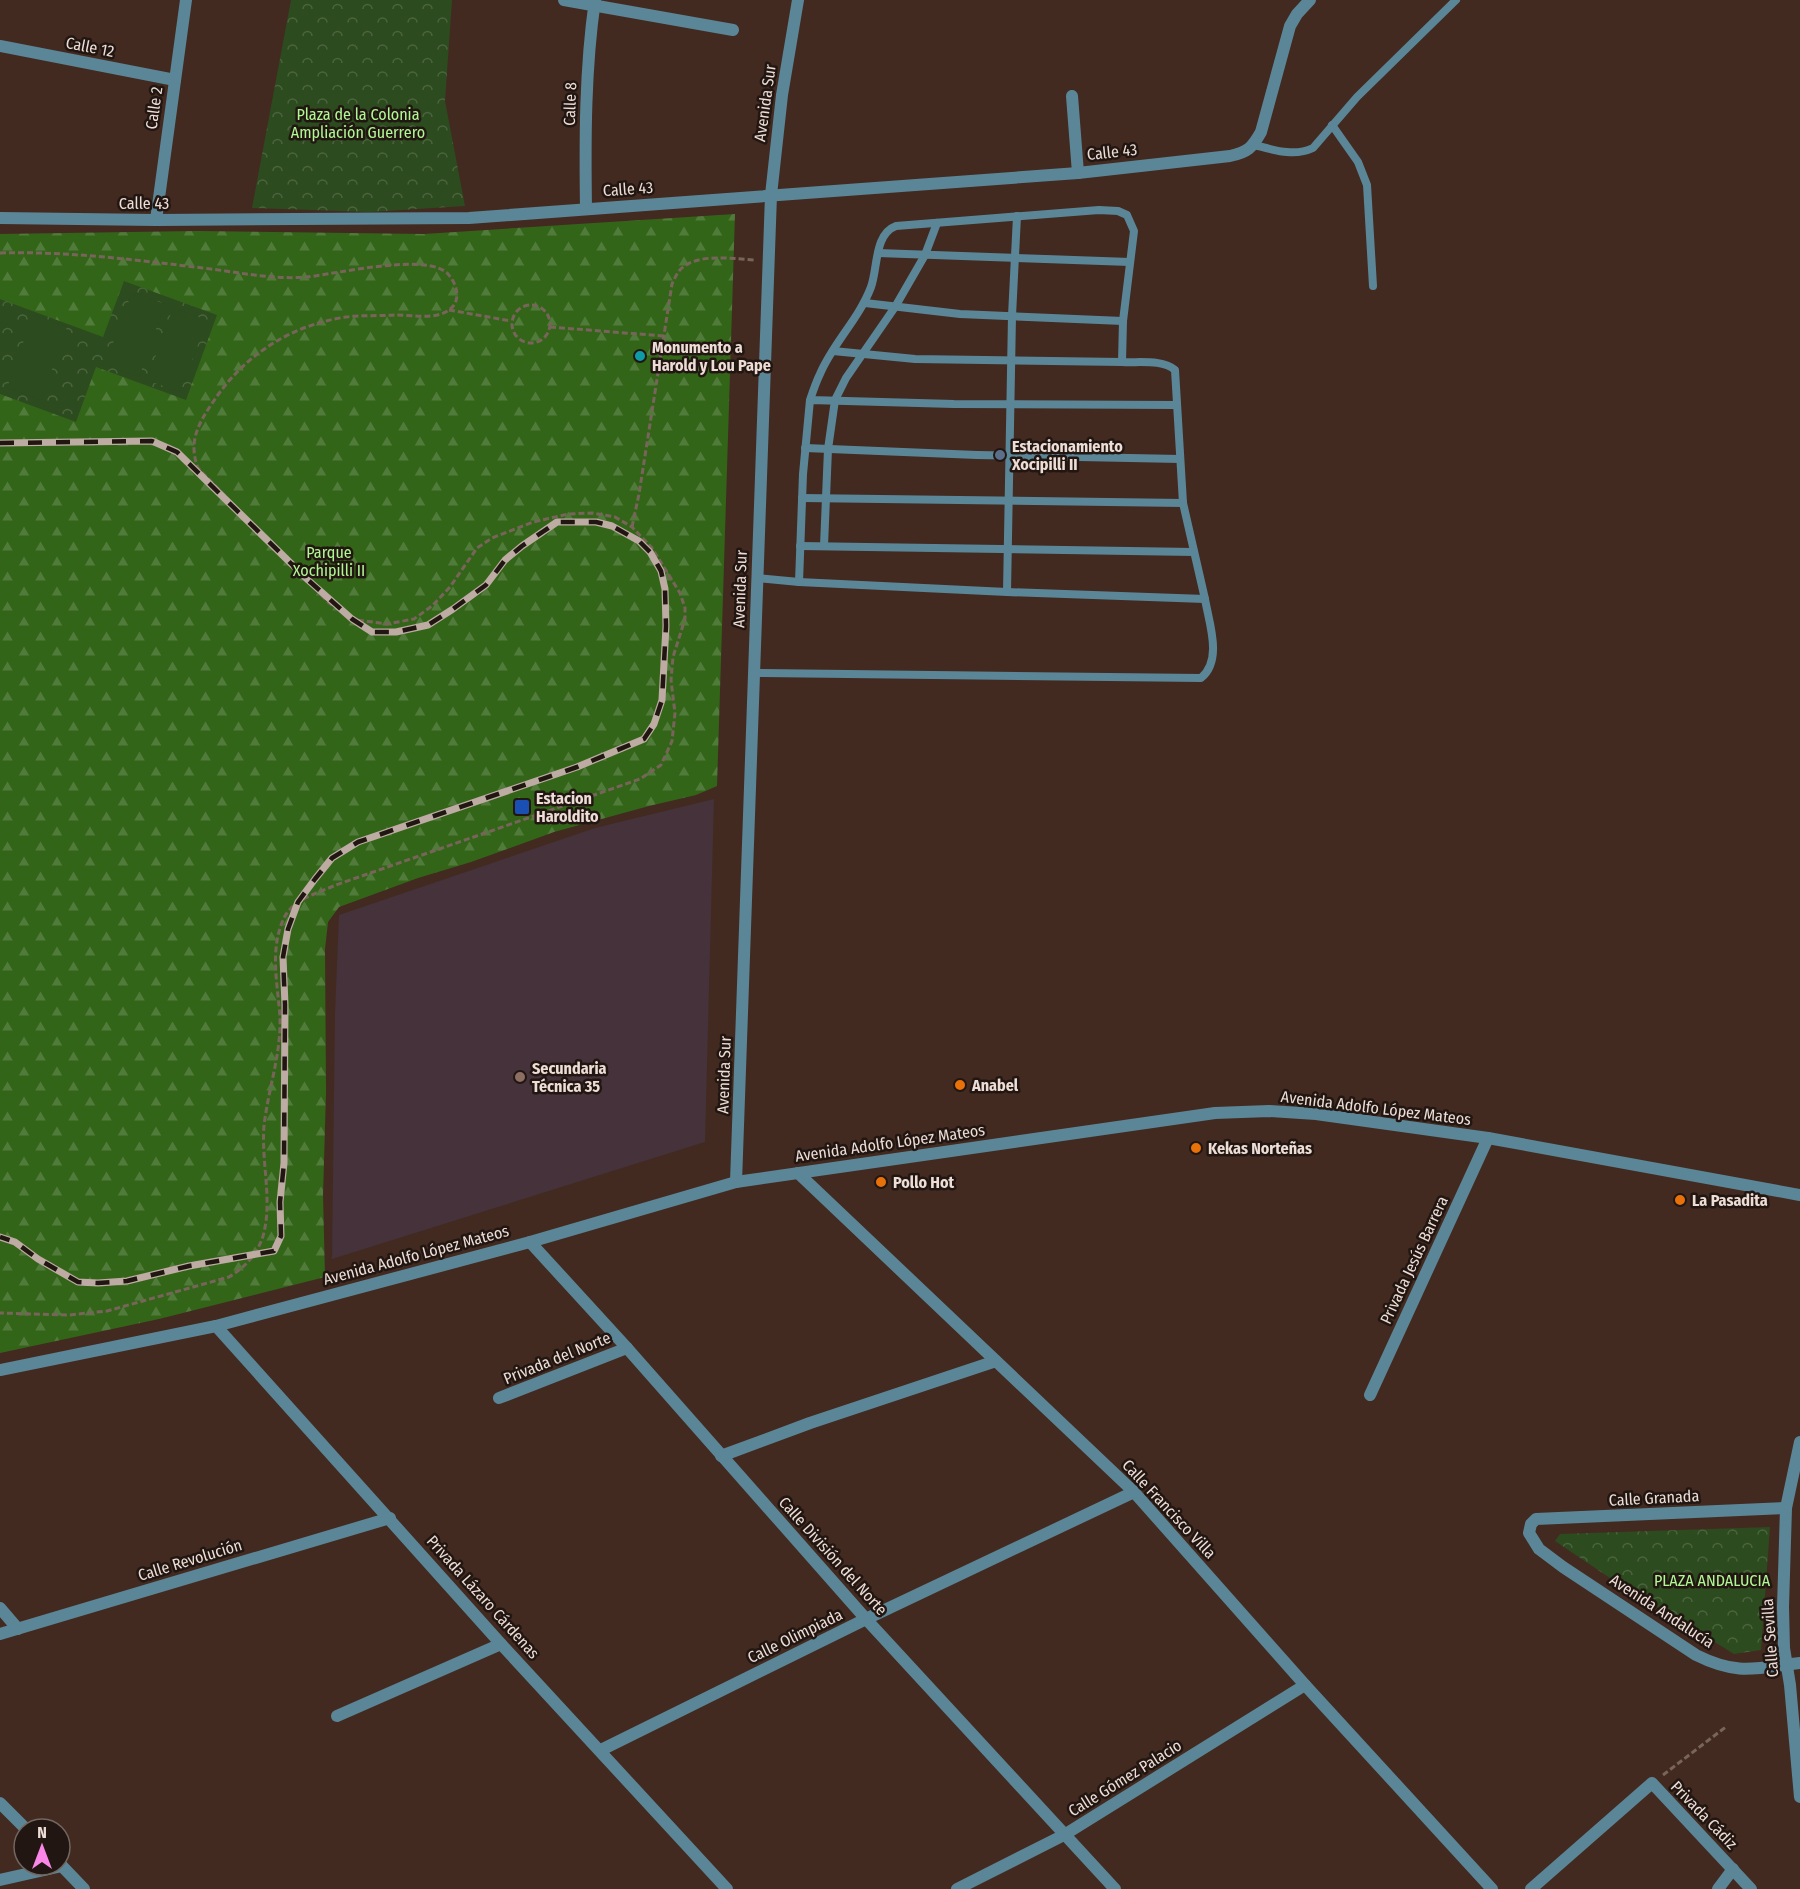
<svg xmlns="http://www.w3.org/2000/svg" width="1800" height="1889" font-family="'Fira Sans Condensed',sans-serif">
<style>
.education{fill:#45323a}
.forest{fill:url(#forest-firs)}
.park{fill:url(#park-crowns)}
.pitch{fill:#2c4b1e}
.lines{fill:none;stroke-linecap:round;stroke-linejoin:round}
.path{stroke:#79645b;stroke-width:3;stroke-dasharray:6 3;stroke-linecap:butt}
.service{stroke:#5b8697;stroke-width:8}
.minor{stroke:#5b8697;stroke-width:12}
.tertiary{stroke:#5b8697;stroke-width:12}
.rail-casing{stroke:#beaca4;stroke-width:7}
.rail{stroke:#211611;stroke-width:4.5;stroke-dasharray:14;stroke-linecap:butt}
.culture-dot{fill:#0f9aa8;stroke:#211611;stroke-width:2}
.service-dot{fill:#5c6f8a;stroke:#211611;stroke-width:2}
.transit-dot{fill:#1a4fb4;stroke:#211611;stroke-width:2}
.education-dot{fill:#8d6e63;stroke:#211611;stroke-width:2}
.food-dot{fill:#e8710a;stroke:#211611;stroke-width:2}
.labels{text-anchor:middle;dominant-baseline:central;stroke-width:5;stroke-linejoin:round;paint-order:stroke}
.street-label{font-size:16px;fill:#edddd6;stroke:#211611}
.park-label{font-size:16px;fill:#b0f893;stroke:#211611}
.poi-label{font-size:16px;font-weight:bold;fill:#edddd6;stroke:#211611;text-anchor:start}
</style>
<defs>
<pattern id="forest-firs" width="22" height="20" patternUnits="userSpaceOnUse" patternTransform="scale(1.5)"><rect width="22" height="20" fill="#336519"/><path d="M5 1l3.5 6h-7zM16 11l3.5 6h-7z" fill="#517b3a"/></pattern>
<pattern id="park-crowns" width="20" height="18" patternUnits="userSpaceOnUse" patternTransform="scale(1.5)"><rect width="20" height="18" fill="#2c4b1e"/><path d="M2 6a3 3 0 1 1 6 0M12 15a3 3 0 1 1 6 0" fill="none" stroke="#4b643e"/></pattern>
</defs>
<rect width="100%" height="100%" fill="#422a20"/>
<!-- education -->
<polygon class="education" points="714,799 705,1142 332,1259 335,1013 339,915 595,828"/>
<!-- forest -->
<polygon class="forest" points="735,214 717,786 696,795 649,806 554,832 471,862 418,878 339,907 328,922 325,949 326,1092 323,1195 325,1277 159,1319 0,1353 0,234 197,231 424,234"/>
<!-- park -->
<g class="park">
<polygon points="291,0 452,0 445,101 465,206 369,212 252,208"/>
<polygon points="124,281 217,315 186,400 96,367 76,422 0,394 0,299 103,337"/>
<polygon points="1770,1527 1761,1650 1734,1654 1607,1576 1555,1541 1560,1534"/>
</g>
<!-- pitch -->
<g class="pitch">
<polygon points="132,292 165,304 139,377 105,365"/>
<polygon points="173,308 207,320 180,392 147,380"/>
<polygon points="33,315 67,327 41,400 7,388"/>
</g>
<g class="lines">
<!-- path -->
<g class="path">
<path d="M0,253C67,251 136,260 203,268C238,272 272,280 307,277C336,274 428,252 448,274C457,284 462,301 449,310C435,320 413,315 396,315C380,316 362,315 346,317C291,325 244,355 213,402C198,424 188,442 198,468L329,603L357,620L387,624L414,619L432,606L450,587L477,548L492,538L533,522L568,514L592,513L615,517L632,527L652,548L680,593L685,608V619L673,657L671,680L675,713L672,741L661,765L640,779L336,885C318,893 293,899 284,918C269,950 278,985 280,1018C281,1055 268,1090 264,1126C261,1162 273,1201 263,1236C257,1255 245,1267 229,1277L107,1311L69,1315L0,1313"/>
<circle cx="531" cy="324" r="19"/>
<polyline points="449,310 511,321"/>
<polyline points="550,327 664,336"/>
<path d="M632,527L639,494L672,284C674,280 676,275 679,271C695,252 732,259 755,260"/>
<polyline points="1663,1775 1727,1726"/>
</g>
<!-- service -->
<g class="service">
<polyline points="1332,125 1358,162 1367,185 1373,286"/>
<path d="M1254,145C1274,150 1294,157 1313,148L1357,97L1456,0"/>
<polyline points="878,253 1130,262"/>
<polyline points="865,303 960,314 1123,321"/>
<polyline points="833,351 915,359 1122,362"/>
<path d="M810,400C813,391 816,382 820,374C833,343 859,319 871,287C878,268 874,234 896,226L1099,210L1118,211L1127,215L1134,231L1123,321L1122,362C1138,363 1163,359 1175,370L1183,503L1205,599L1007,592L799,582L803,474L810,400L954,404L1177,405"/>
<polyline points="805,448 977,455 1180,459"/>
<polyline points="802,498 1183,503"/>
<polyline points="800,546 1194,552"/>
<polyline points="824,546 828,449 835,400 846,378 895,307 925,255 937,223"/>
<polyline points="757,578 799,582"/>
<polyline points="1007,592 1012,316 1017,216"/>
<path d="M754,673L1201,678C1223,660 1209,623 1205,599"/>
</g>
<!-- minor -->
<g class="minor">
<polyline points="564,0 733,30"/>
<polyline points="0,46 175,80"/>
<polyline points="1072,96 1078,173"/>
<path d="M586,209C585,139 585,69 595,0"/>
<path d="M0,218L156,220L469,218L1078,173L1230,156C1248,152 1252,148 1261,132L1290,26L1297,14L1310,0"/>
<polyline points="156,220 186,0"/>
<polyline points="798,1173 1134,1492 1305,1685 1492,1889"/>
<polyline points="530,1242 627,1348 866,1619 1115,1889"/>
<polyline points="216,1326 501,1644 727,1889"/>
<polyline points="1370,1395 1488,1138"/>
<polyline points="499,1398 627,1348"/>
<polyline points="1800,1442 1786,1508 1783,1607 1784,1648 1790,1685 1800,1797"/>
<polyline points="721,1456 810,1423 996,1361"/>
<path d="M1786,1508L1536,1519L1531,1524L1529,1533L1539,1549L1563,1567L1696,1655C1738,1676 1756,1668 1800,1663"/>
<polyline points="0,1608 18,1629"/>
<polyline points="0,1634 390,1518"/>
<polyline points="337,1716 501,1644"/>
<polyline points="601,1750 866,1619 1134,1492"/>
<polyline points="0,1803 26,1829"/>
<polyline points="60,1864 84,1889"/>
<polyline points="0,1880 62,1866"/>
<polyline points="957,1889 1064,1835 1305,1685"/>
<polyline points="1531,1889 1652,1783 1751,1889"/>
<polyline points="1718,1889 1733,1869"/>
</g>
<!-- tertiary -->
<g class="tertiary">
<polyline points="736,1182 771,195 782,95 798,0"/>
<polyline points="0,1370 216,1326 530,1242 736,1182 1215,1113 1269,1111 1316,1114 1488,1138 1800,1195"/>
</g>
<defs>
<polyline id="rail" points="0,443 152,441 177,452 308,580 352,619 372,632 396,632 428,625 453,609 486,585 505,560 522,546 557,522 596,522 612,526 639,541 650,552 661,571 665,589 666,626 662,700 654,724 644,739 577,767 358,842 332,858 315,879 298,902 288,929 283,957 285,1005 284,1163 280,1202 281,1236 274,1251 189,1266 127,1281 98,1283 78,1282 38,1259 15,1242 0,1237"/>
</defs>
<!-- rail casing -->
<use href="#rail" class="rail-casing"/>
<!-- rail -->
<use href="#rail" class="rail"/>
</g>
<!-- markers -->
<circle class="culture-dot" cx="640" cy="356" r="6"/>
<circle class="service-dot" cx="1000" cy="455" r="6"/>
<rect class="transit-dot" x="514" y="799" width="16" height="16" rx="3"/>
<circle class="education-dot" cx="520" cy="1077" r="6"/>
<g class="food-dot">
<circle cx="960" cy="1085" r="6"/>
<circle cx="1196" cy="1148" r="6"/>
<circle cx="881" cy="1182" r="6"/>
<circle cx="1680" cy="1200" r="6"/>
</g>
<g class="labels">
<!-- street labels -->
<g class="street-label">
<text transform="translate(90 47) rotate(11)">Calle 12</text>
<text transform="translate(765 103) rotate(-82)">Avenida Sur</text>
<text transform="translate(570 104) rotate(-88)">Calle 8</text>
<text transform="translate(154 108) rotate(-82)">Calle 2</text>
<text transform="translate(1112 152) rotate(-6)">Calle 43</text>
<text transform="translate(628 189) rotate(-4)">Calle 43</text>
<text x="144" y="203">Calle 43</text>
<text transform="translate(740 589) rotate(-88)">Avenida Sur</text>
<text transform="translate(724 1075) rotate(-88)">Avenida Sur</text>
<text transform="translate(1376 1108) rotate(7)">Avenida Adolfo López Mateos</text>
<text transform="translate(890 1143) rotate(-8)">Avenida Adolfo López Mateos</text>
<text transform="translate(416 1255) rotate(-15)">Avenida Adolfo López Mateos</text>
<text transform="translate(1414 1260) rotate(-65)">Privada Jesús Barrera</text>
<text transform="translate(557 1358) rotate(-22)">Privada del Norte</text>
<text transform="translate(1654 1498) rotate(-3)">Calle Granada</text>
<text transform="translate(1169 1509) rotate(47)">Calle Francisco Villa</text>
<text transform="translate(833 1556) rotate(48)">Calle División del Norte</text>
<text transform="translate(190 1560) rotate(-17)">Calle Revolución</text>
<text transform="translate(483 1597) rotate(48)">Privada Lázaro Cárdenas</text>
<text transform="translate(1662 1611) rotate(33)">Avenida Andalucía</text>
<text transform="translate(795 1636) rotate(-26)">Calle Olimpiada</text>
<text transform="translate(1770 1638) rotate(-94)">Calle Sevilla</text>
<text transform="translate(1125 1778) rotate(-32)">Calle Gómez Palacio</text>
<text transform="translate(1704 1815) rotate(46)">Privada Cádiz</text>
</g>
<!-- park labels -->
<g class="park-label">
<text x="358" y="114">Plaza de la Colonia<tspan x="358" dy="18">Ampliación Guerrero</tspan></text>
<text x="329" y="552">Parque<tspan x="329" dy="18">Xochipilli II</tspan></text>
<text x="1712" y="1580">PLAZA ANDALUCIA</text>
</g>
<!-- poi labels -->
<g class="poi-label">
<text x="652" y="347">Monumento a<tspan x="652" dy="18">Harold y Lou Pape</tspan></text>
<text x="1012" y="446">Estacionamiento<tspan x="1012" dy="18">Xocipilli II</tspan></text>
<text x="536" y="798">Estacion<tspan x="536" dy="18">Haroldito</tspan></text>
<text x="532" y="1068">Secundaria<tspan x="532" dy="18">Técnica 35</tspan></text>
<text x="972" y="1085">Anabel</text>
<text x="1208" y="1148">Kekas Norteñas</text>
<text x="893" y="1182">Pollo Hot</text>
<text x="1692" y="1200">La Pasadita</text>
</g>
</g>
<!-- north arrow -->
<g transform="translate(42 1847)"><circle r="28" fill="#211611" stroke="#736660" stroke-width="1.5"/>
<path d="M0-4.5L10 22L0 15L-10 22Z" fill="#fa87e7"/>
<text y="-9" font-size="16" font-weight="bold" text-anchor="middle" fill="#edddd6">N</text>
</g>
</svg>
